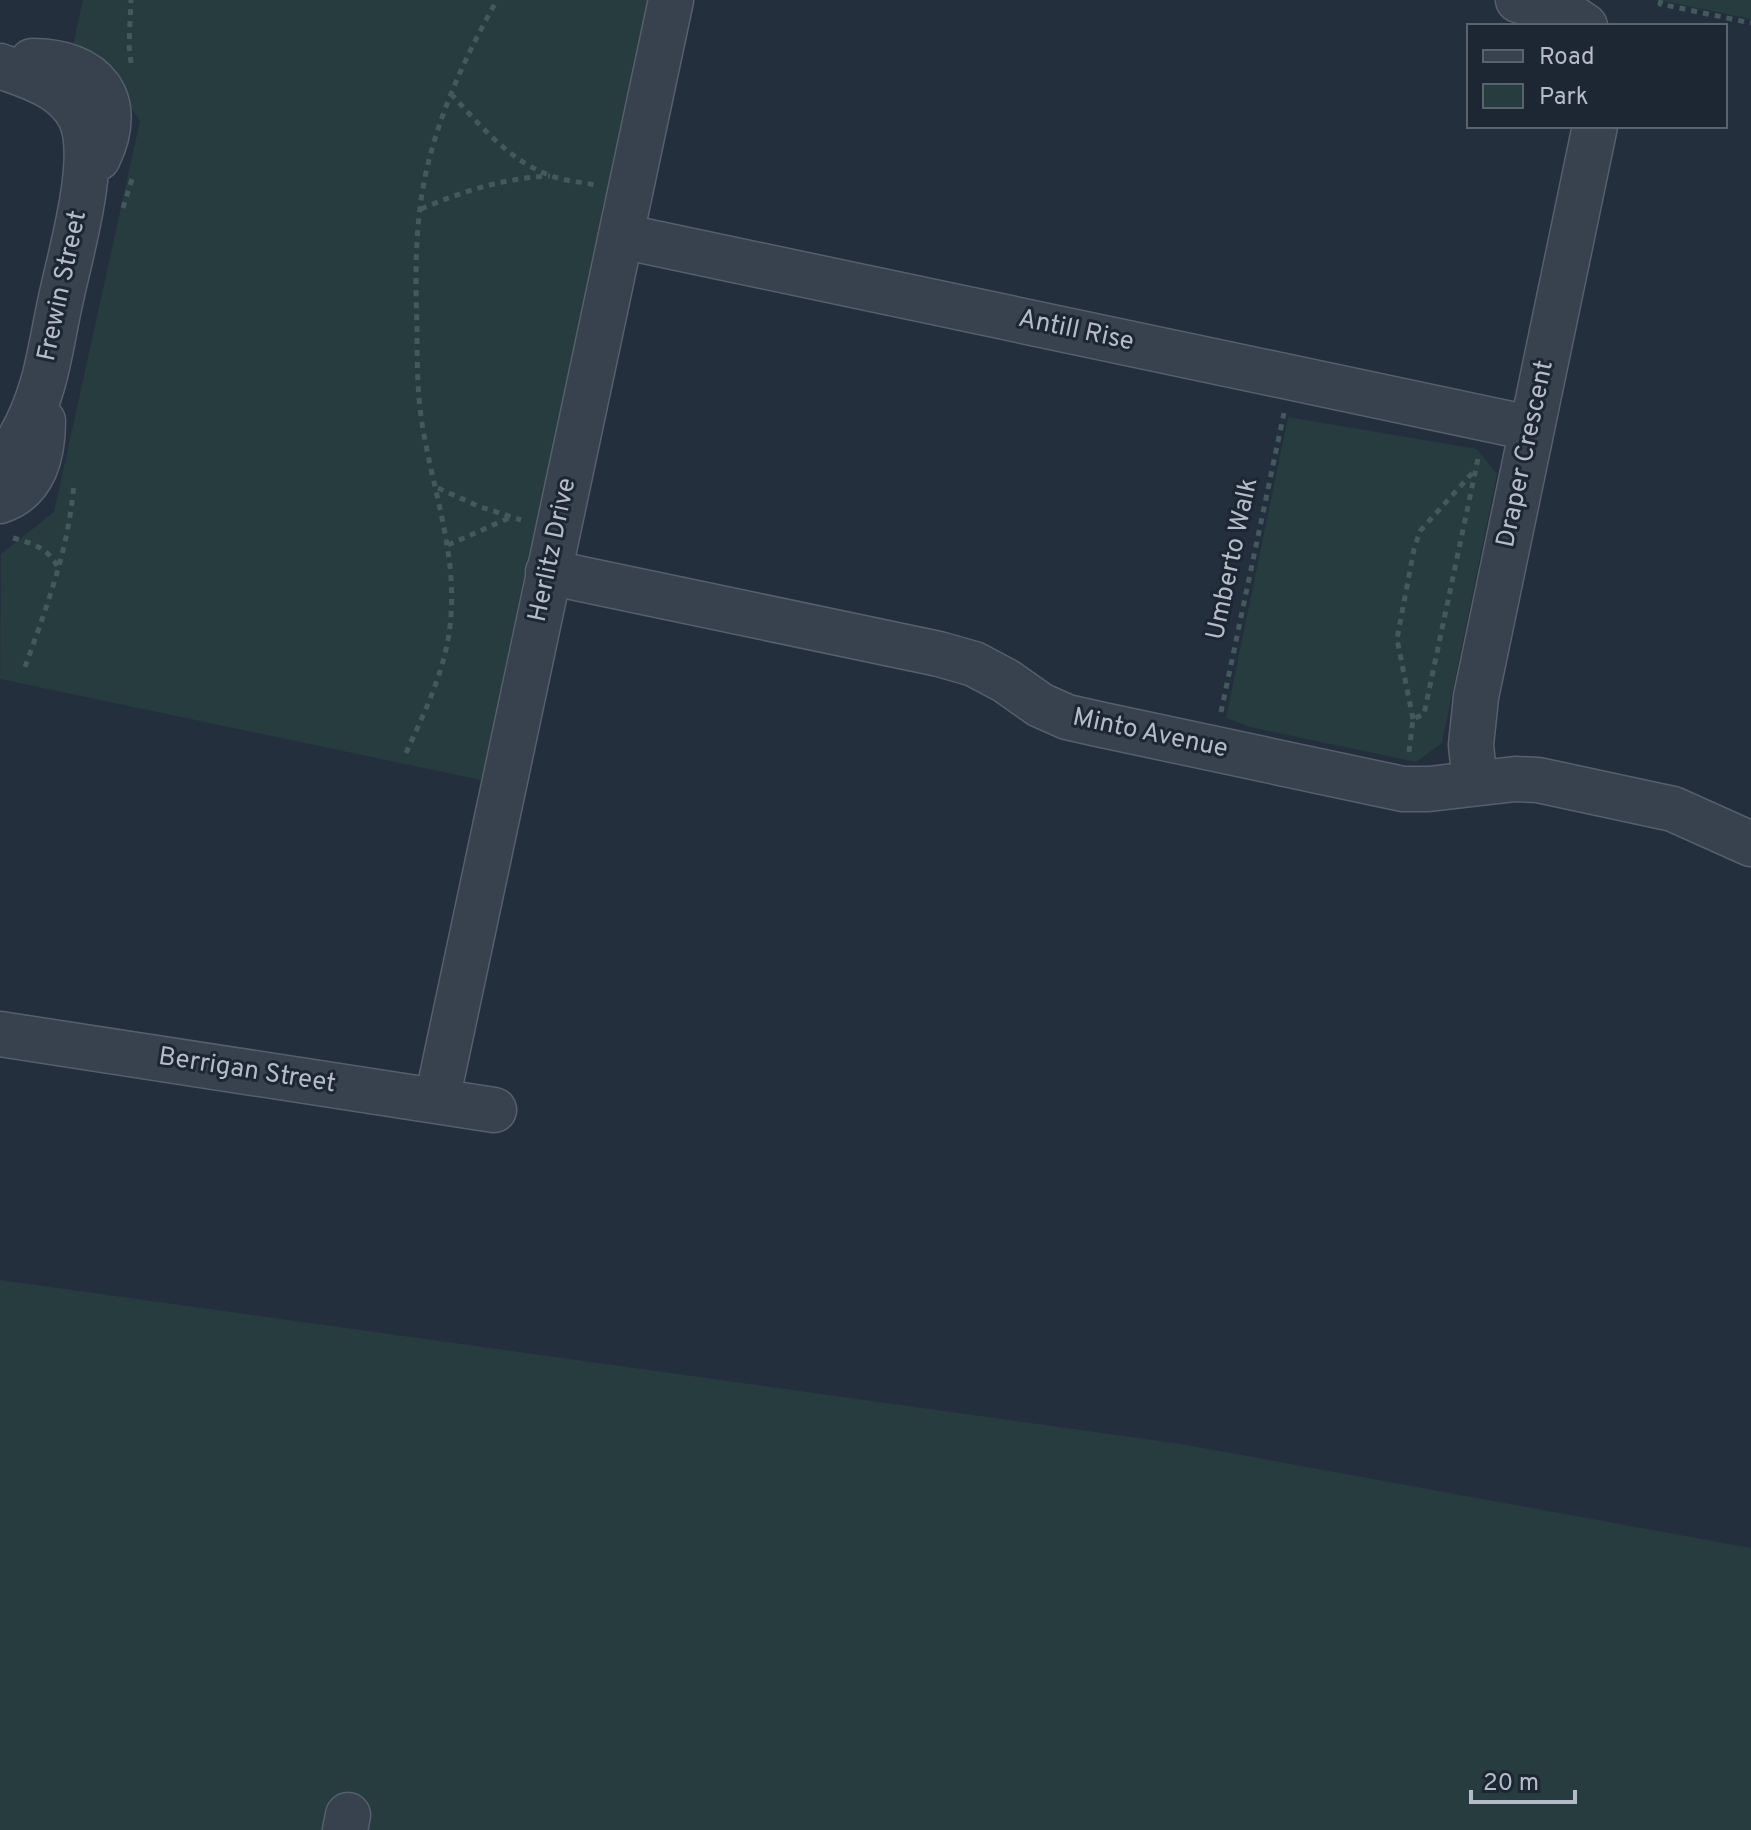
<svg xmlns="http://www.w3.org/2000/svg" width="1751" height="1830" font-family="Overpass,sans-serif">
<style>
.green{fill:#263c3f}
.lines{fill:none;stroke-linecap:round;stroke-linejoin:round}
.minor-casing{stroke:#565f6c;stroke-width:47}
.path{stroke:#44595c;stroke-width:5;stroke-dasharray:6 6;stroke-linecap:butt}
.minor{stroke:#38414e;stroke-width:44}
.labels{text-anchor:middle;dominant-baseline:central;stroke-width:6;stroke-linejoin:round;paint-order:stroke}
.street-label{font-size:26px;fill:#b4bcc9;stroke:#1d2633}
</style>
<rect width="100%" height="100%" fill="#242f3e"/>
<!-- green -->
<g class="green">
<polygon points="83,0 648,0 481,780 0,679 1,554 54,512 140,121 109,75 73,45"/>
<polygon points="1665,0 1751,0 1751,19 1664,1"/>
<polygon points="1288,417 1477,449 1497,474 1442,743 1416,762 1250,727 1226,718"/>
<polygon points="0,1280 1181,1444 1751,1548 1751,1830 0,1830"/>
</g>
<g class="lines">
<defs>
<g id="minor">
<polyline points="1518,0 1567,14 1585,26"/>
<path d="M32,61C94,61 127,99 98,158"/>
<path d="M0,66C30,77 64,86 80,117C100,158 69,258 60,303C54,330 50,359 42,386C33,416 20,443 0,467"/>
<polyline points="621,236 1530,428"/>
<path d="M0,501C35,489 43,454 43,421"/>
<polyline points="548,572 939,654 974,664 1006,681 1040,705 1067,717 1098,724 1403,789 1429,789 1515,779 1538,780 1673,809 1751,844"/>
<polyline points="1475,783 1471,745 1476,697 1595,126"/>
<polyline points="0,1034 494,1110"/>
<polyline points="437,1100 671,0"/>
<polyline points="345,1830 348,1815"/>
</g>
</defs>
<!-- minor casing -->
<use href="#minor" class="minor-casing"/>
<!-- path -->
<g class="path">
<polyline points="1661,0 1660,4 1751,23"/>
<polyline points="131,63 129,45 131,0"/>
<path d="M451,94C480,125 510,162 552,176C565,181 581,182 595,185"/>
<polyline points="123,208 132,179"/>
<path d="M421,209C463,191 504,178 550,176"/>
<polyline points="438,488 478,506 521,520"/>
<path d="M13,538C36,544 49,549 60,571"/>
<polyline points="448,545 509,518"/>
<path d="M25,667C47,606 69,548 74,483"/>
<polyline points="1221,712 1284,413"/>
<polyline points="1413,719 1397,639 1414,549 1420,531 1475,470"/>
<polyline points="1409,752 1413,719 1424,714 1479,454"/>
<path d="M406,753C426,709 448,665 451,615C456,550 432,487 422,423C417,392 417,358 417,326C415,274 415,219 427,168C441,109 467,53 497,0"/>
</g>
<!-- minor -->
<use href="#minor" class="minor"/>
</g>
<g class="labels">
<!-- street labels -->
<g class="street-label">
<text transform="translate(63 286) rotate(-78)">Frewin Street</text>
<text transform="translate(1076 331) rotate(12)">Antill Rise</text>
<text transform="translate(1526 454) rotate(-78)">Draper Crescent</text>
<text transform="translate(553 550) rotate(-78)">Herlitz Drive</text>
<text transform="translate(1233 559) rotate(-78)">Umberto Walk</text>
<text transform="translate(1150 734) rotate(12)">Minto Avenue</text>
<text transform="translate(247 1071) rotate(9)">Berrigan Street</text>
</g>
</g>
<!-- legend -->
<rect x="1467" y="24" width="260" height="104" fill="#1d2633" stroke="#59626f" stroke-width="2"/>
<rect x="1483" y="50" width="40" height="12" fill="#38414e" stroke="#59626f" stroke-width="2"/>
<text x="1539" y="64" font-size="24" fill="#b4bcc9">Road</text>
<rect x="1483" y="84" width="40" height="24" fill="#263c3f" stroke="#59626f" stroke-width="2"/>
<text x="1539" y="104" font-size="24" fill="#b4bcc9">Park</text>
<!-- scale -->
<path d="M1471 1790v12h104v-12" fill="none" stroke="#b4bcc9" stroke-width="4"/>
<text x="1483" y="1790" font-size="24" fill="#b4bcc9" stroke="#1d2633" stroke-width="6" paint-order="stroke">20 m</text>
</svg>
